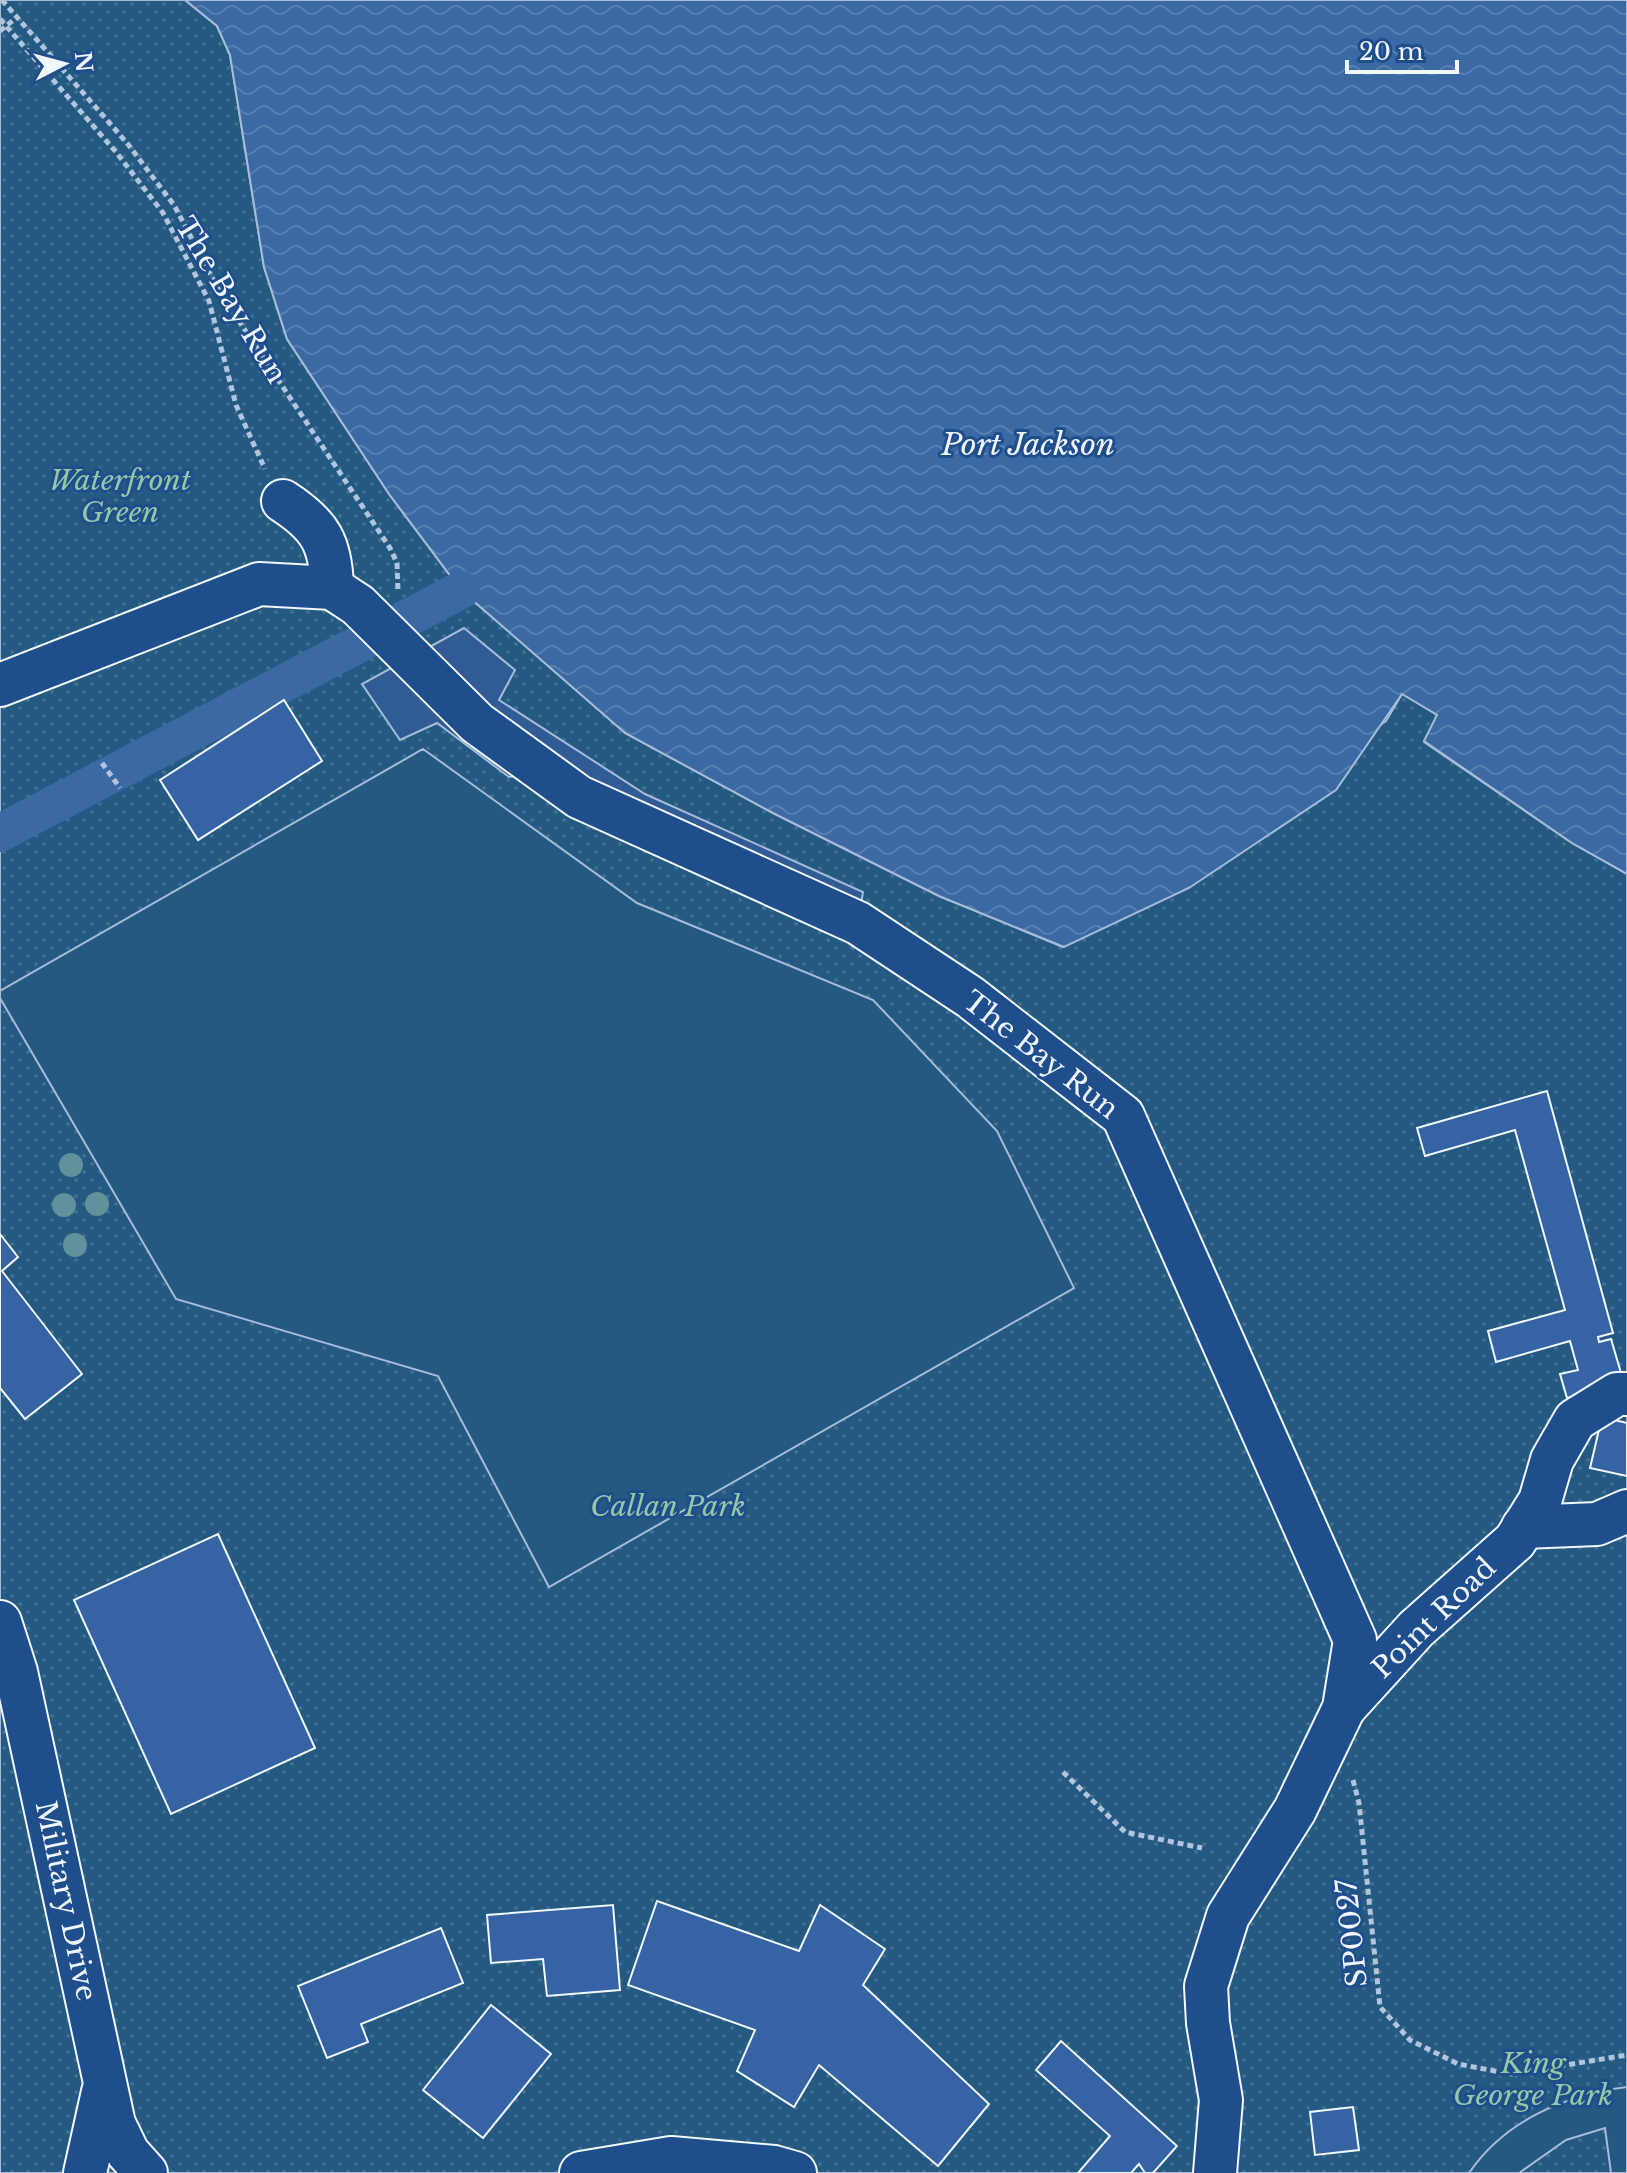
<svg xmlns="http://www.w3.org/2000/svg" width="1627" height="2173" font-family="'Libre Baskerville',serif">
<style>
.park{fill:url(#park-dots);stroke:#a8bbd7;stroke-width:2}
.garden{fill:#245a82;stroke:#a8bbd7;stroke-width:2}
.parking{fill:#305b95;stroke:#a8bbd7;stroke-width:2}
.water{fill:url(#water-waves);stroke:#a8bbd7;stroke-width:2}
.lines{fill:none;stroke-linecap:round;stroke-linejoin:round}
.canal{stroke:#3b69a3;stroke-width:38}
.building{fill:#3563a3;stroke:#f2f6ff;stroke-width:2}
.minor-casing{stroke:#f2f6ff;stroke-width:46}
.path{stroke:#b3c4dc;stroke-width:5;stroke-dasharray:6 4;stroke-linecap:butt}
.minor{stroke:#1f4e8c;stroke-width:42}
.tree{fill:#61919a}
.labels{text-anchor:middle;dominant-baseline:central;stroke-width:6;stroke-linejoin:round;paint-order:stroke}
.street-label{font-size:28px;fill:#f2f6ff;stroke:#1f4e8c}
.park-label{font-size:28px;font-style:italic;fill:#97c8a6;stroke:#1f4e8c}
.water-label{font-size:30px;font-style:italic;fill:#f2f6ff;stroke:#1f4e8c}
</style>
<defs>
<pattern id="park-dots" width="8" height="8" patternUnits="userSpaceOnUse" patternTransform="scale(2)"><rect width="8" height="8" fill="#245a82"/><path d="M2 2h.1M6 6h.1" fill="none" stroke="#447295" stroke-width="1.8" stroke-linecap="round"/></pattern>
<pattern id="water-waves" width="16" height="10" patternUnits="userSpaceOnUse" patternTransform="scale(2)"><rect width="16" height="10" fill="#3b69a3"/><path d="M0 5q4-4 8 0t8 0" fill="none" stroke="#587fb1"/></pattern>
</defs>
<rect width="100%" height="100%" fill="#1f4e8c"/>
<!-- park -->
<polygon class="park" points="0,0 185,0 217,26 230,55 264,267 287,339 389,494 461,590 625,733 773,813 939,896 1063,947 1386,721 1402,694 1438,715 1424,742 1572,843 1627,874 1627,2173 0,2173"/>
<!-- garden -->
<g class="garden">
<polygon points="423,749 637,903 873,1000 997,1131 1074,1288 549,1587 438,1376 176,1299 0,998 0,991"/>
<path d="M1627,2087V2173H1611L1605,2128L1566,2140L1519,2173H1469C1505,2120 1566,2095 1627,2087Z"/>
</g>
<!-- parking -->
<polygon class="parking" points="464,628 515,670 499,700 645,794 863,892 858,923 544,772 509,777 437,723 400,740 362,684"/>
<!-- water -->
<polygon class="water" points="185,0 1627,0 1627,874 1572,843 1424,741 1437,715 1402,694 1336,790 1189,888 1064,947 939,896 773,813 625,733 461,590 389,494 287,339 264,267 230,55 217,26"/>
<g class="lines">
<!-- canal -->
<polyline class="canal" points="0,833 461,590"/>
</g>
<!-- building -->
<g class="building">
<polygon points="284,700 322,761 198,840 160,780"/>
<polygon points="1547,1091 1613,1333 1598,1337 1599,1342 1611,1339 1624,1383 1567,1398 1560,1374 1578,1370 1570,1341 1496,1362 1488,1331 1565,1310 1515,1130 1425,1156 1417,1128"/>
<polygon points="0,1234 18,1257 2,1271 82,1374 25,1419 0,1388"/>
<polygon points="1602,1417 1627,1423 1627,1476 1590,1468"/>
<polygon points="218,1534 315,1748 171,1814 74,1600"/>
<polygon points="657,1901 799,1951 820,1905 885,1949 863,1985 989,2104 938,2166 819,2065 794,2107 737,2071 755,2030 628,1985"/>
<polygon points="613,1905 620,1990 547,1996 543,1959 491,1963 487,1915"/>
<polygon points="441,1928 463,1983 361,2024 368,2042 327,2058 298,1986"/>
<polygon points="491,2005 551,2054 483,2138 423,2090"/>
<polygon points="1061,2041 1177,2146 1153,2173 1145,2173 1139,2164 1131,2173 1078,2173 1110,2136 1036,2070"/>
<polygon points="1353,2107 1359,2150 1315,2155 1310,2112"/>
</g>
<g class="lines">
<defs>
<g id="minor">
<path d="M283,501C320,525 331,543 332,588"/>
<polyline points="0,685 259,584 332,588 358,605 477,723 579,797 858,923 970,997 1123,1116 1355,1640 1344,1708 1295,1810 1228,1916 1206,1986 1208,2023 1221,2100 1215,2173"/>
<polyline points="1523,1527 1597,1524 1627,1511"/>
<polyline points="0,1622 16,1672 114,2124 128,2153 146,2173"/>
<polyline points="1344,1708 1416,1629 1515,1541 1540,1501 1552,1460 1575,1420 1617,1394 1627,1394"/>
<polyline points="85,2173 103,2092"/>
<polyline points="581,2173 671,2158 774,2167 795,2173"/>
</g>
</defs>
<!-- minor casing -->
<use href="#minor" class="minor-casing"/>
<!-- path -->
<g class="path">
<polyline points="2,0 127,143 174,205 221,294 390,548 397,563 398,591"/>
<polyline points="0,19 116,152 163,213 209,301 236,405 265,469"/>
<polyline points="0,31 17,17"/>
<polyline points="102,763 120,788"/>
<polyline points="1063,1772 1125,1832 1202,1848"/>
<polyline points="1353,1780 1359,1803 1380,2007 1410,2040 1458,2064 1511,2074 1627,2055"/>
</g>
<!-- minor -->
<use href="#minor" class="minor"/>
</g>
<!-- trees -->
<g class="tree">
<circle cx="71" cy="1165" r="12"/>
<circle cx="97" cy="1204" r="12"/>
<circle cx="64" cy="1205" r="12"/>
<circle cx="75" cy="1245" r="12"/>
</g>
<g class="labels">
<!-- street labels -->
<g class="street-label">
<text transform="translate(231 300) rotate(59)">The Bay Run</text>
<text transform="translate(1041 1055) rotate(38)">The Bay Run</text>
<text transform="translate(1434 1618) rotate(-44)">Point Road</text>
<text transform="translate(66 1901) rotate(78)">Military Drive</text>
<text transform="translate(1352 1933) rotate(-96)">SP0027</text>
</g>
<!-- park labels -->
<g class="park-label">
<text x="120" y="480">Waterfront<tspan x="120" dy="32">Green</tspan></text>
<text x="668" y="1506">Callan Park</text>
<text x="1533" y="2063">King<tspan x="1533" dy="32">George Park</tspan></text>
</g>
<!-- water labels -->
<g class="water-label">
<text x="1028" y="444">Port Jackson</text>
</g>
</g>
<!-- north arrow -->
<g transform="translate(64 64) rotate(84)" stroke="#1f4e8c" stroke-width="6" paint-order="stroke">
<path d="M0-6L14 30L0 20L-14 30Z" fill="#f2f6ff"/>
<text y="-12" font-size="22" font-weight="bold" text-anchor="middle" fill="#f2f6ff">N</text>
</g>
<!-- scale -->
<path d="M1347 60v12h110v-12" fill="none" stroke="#f2f6ff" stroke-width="4"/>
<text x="1359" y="60" font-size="24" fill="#f2f6ff" stroke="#1f4e8c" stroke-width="6" paint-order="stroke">20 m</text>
</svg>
